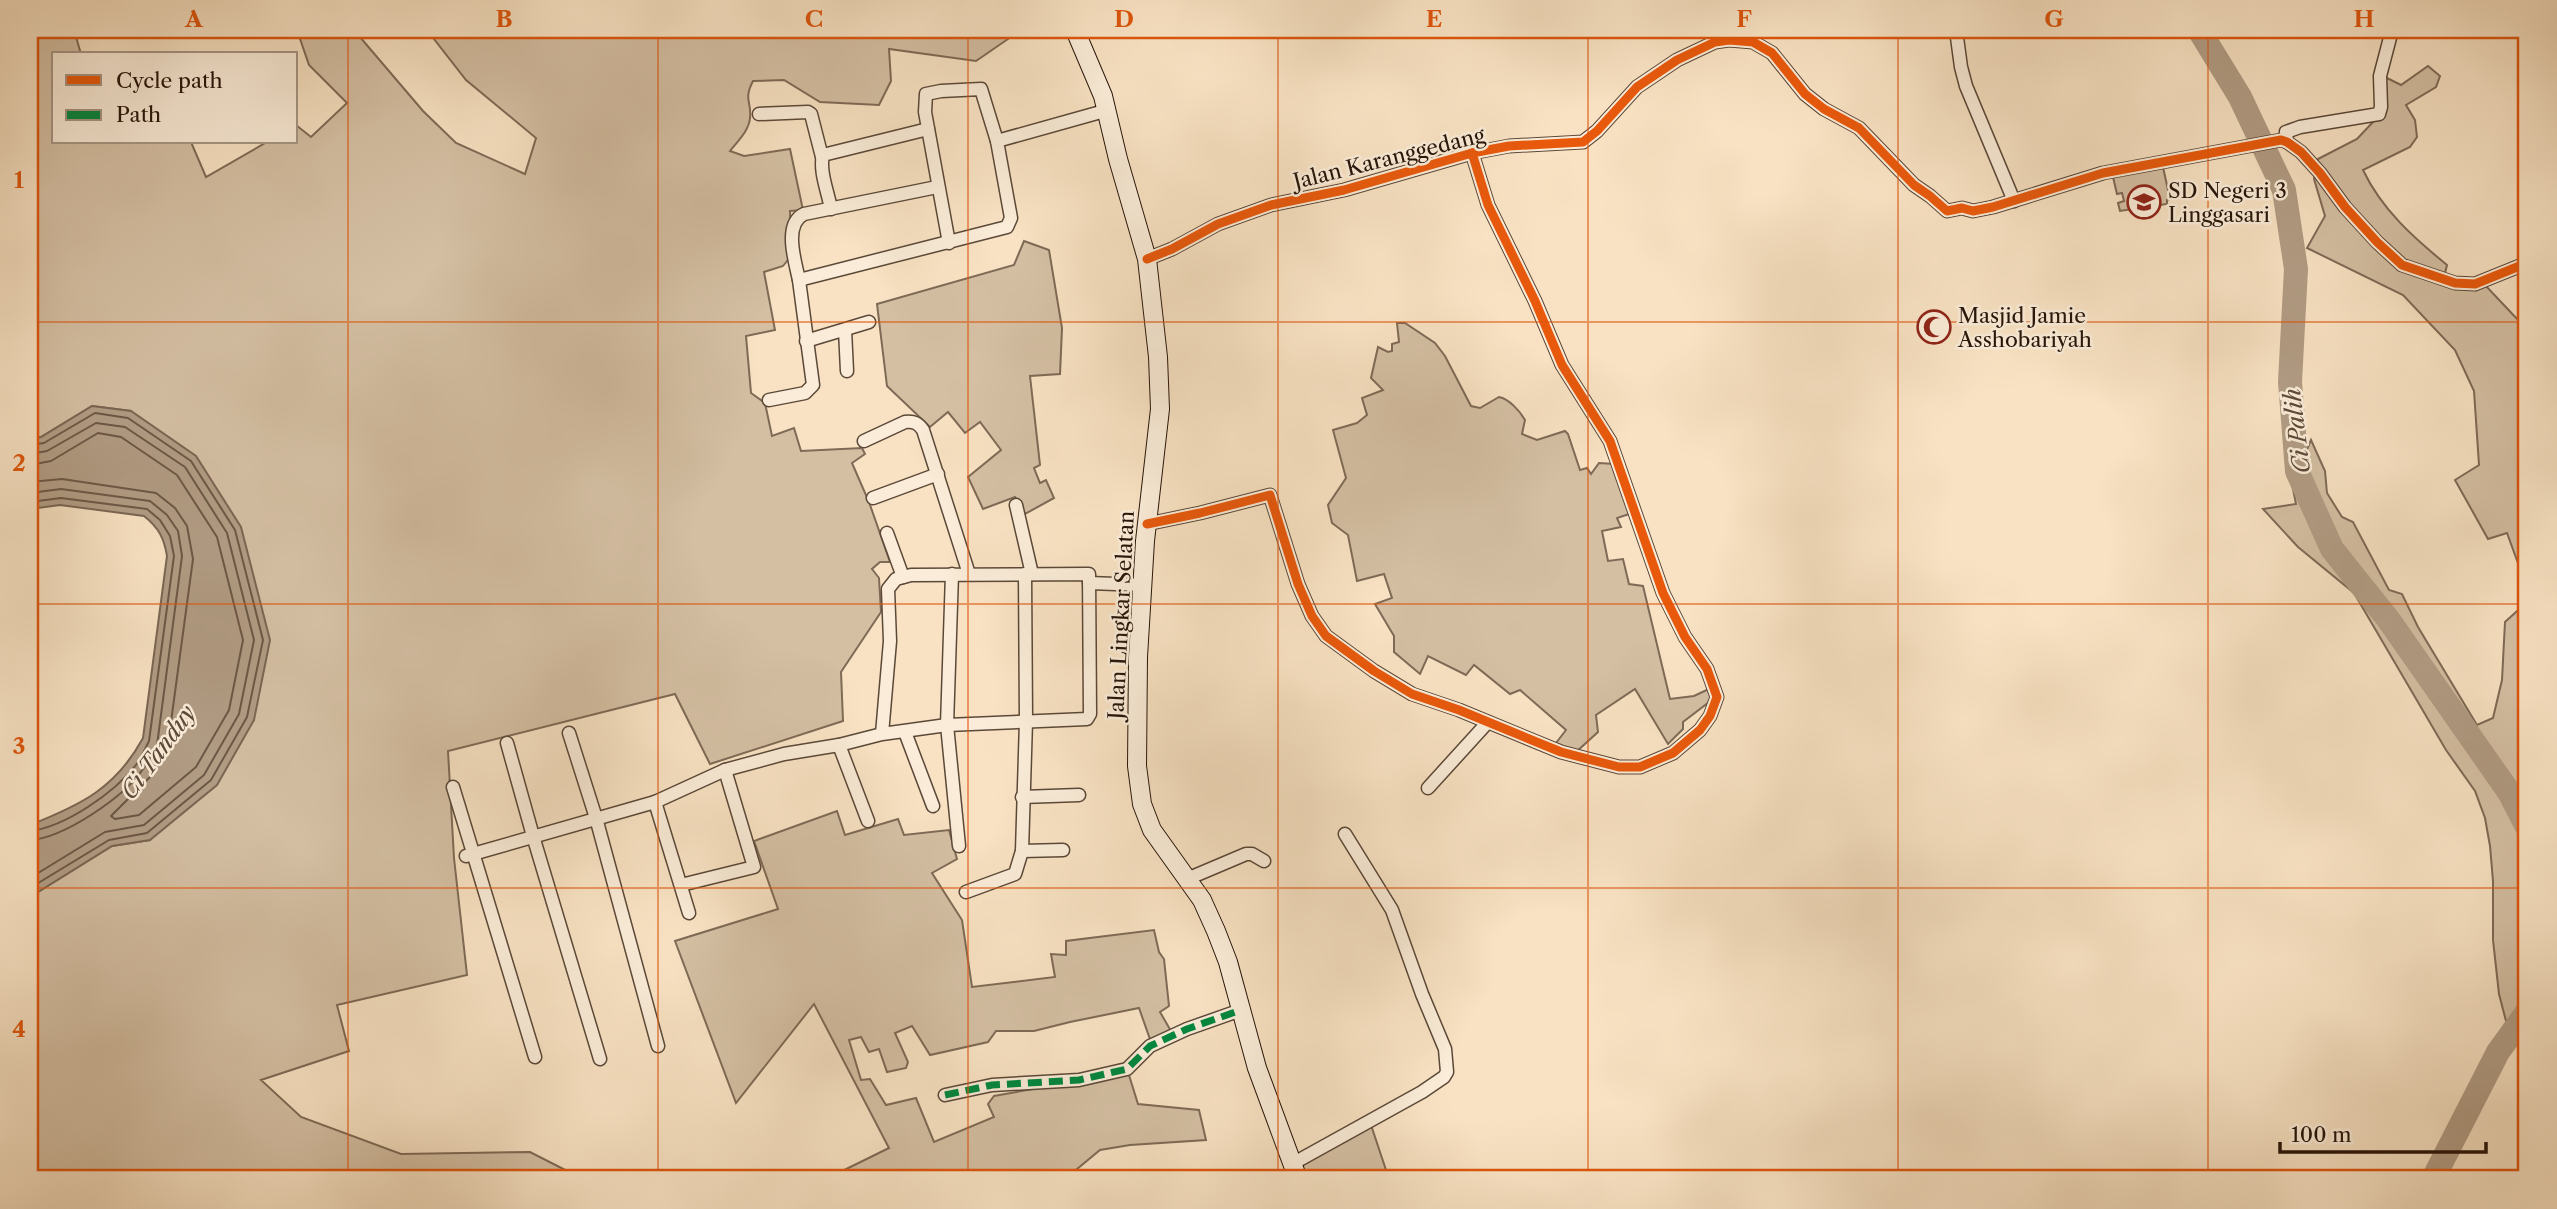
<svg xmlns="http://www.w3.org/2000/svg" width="2557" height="1209" font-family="'Libre Caslon Text',serif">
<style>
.green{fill:#d4bfa3;stroke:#7e6a56;stroke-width:2}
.water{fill:#b19c84;stroke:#7a6653;stroke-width:2}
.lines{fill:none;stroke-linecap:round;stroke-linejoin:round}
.shore{stroke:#6c5846;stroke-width:2}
.river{stroke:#b19c84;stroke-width:24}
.street-casing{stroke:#5b4838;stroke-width:15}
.secondary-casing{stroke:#271409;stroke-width:20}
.street{stroke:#faecd8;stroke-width:12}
.secondary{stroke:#faecd8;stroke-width:18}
.quiet{stroke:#00873e;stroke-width:7;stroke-dasharray:14 7;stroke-linecap:butt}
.cycleway-casing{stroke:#faecd8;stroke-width:13}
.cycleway{stroke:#e8590c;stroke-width:9}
.grid{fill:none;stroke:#de560c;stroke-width:2;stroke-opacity:0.55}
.labels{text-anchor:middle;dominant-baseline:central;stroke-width:5;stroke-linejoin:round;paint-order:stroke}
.street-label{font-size:21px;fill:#271409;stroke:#faecd8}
.poi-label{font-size:21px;fill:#271409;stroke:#faecd8;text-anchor:start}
.water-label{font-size:23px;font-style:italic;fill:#5e4a3a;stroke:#faecd8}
.neatline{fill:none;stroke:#de560c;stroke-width:2.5}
.grid-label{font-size:23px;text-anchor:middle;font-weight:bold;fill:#de560c}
</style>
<rect width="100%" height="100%" fill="#f8e2c3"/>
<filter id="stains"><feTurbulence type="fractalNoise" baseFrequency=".00286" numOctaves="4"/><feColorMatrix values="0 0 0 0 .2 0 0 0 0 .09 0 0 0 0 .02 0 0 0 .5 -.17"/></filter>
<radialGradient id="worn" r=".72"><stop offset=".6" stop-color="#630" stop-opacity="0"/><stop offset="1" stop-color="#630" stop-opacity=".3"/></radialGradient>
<!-- green -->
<g class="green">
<path d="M30,30H74L81,54H54V142H191L206,177L267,142H296V125L311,137L347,103L309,65L297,30H354L423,111L456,143L525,174L536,138L466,80L427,30H1004L1008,39L976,61L889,49L891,81L879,105L820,102L784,80L753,81C743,100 752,102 750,118C749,131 737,142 730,151L744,156L790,149L803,210L790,211L791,256L783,266L764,272L775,330L746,336L751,393L765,403L772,436L794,428L801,451L862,448L865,454L852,463L869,502L890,562H880L872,569L879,578L881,612L841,672L843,721L710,764L675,694L448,751L454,858L467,975L337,1005L349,1051L261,1080L301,1117L401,1154L530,1152L583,1179H30V897L112,846L150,840L254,720L131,411L92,406L41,437L30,439Z"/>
<path d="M2428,66L2440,76L2436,87L2406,105L2415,120L2417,137L2410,147L2363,170C2382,210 2414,238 2447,265L2442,285L2474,289L2486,286L2520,322L2527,319V588L2507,533L2488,539L2455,480L2479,465L2474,391L2455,350L2403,295L2307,248L2325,216L2314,179L2318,159L2357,139L2373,122L2383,76L2401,85Z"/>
<polygon points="2163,167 2170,199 2167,200 2167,204 2120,211 2118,203 2124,201 2122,193 2117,194 2113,177"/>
<polygon points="1024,241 1049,250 1062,328 1060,374 1030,376 1040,465 1034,468 1040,483 1046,480 1054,498 1025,514 1015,497 983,509 968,477 1001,450 980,422 965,433 948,412 930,427 887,386 877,304 1014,265"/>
<path d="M1397,323H1405L1435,343L1445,356L1471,406L1480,408L1499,397C1509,399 1520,411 1525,420L1522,434L1537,440L1565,431L1568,434L1580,470L1587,468L1591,474L1599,463L1615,464L1632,513L1617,518L1621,527L1602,531L1608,561L1623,559L1629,584L1643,586L1670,699L1694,696L1711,688L1713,699L1683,722V729L1668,744L1635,689L1596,715L1598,732L1576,752L1556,743L1566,730L1520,690L1510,694L1474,665L1466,675L1428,656L1420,674L1394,652V636L1375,604L1392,598L1384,574L1357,581L1348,535L1332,523L1328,505L1346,478L1333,430L1357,423L1367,415L1362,398L1383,390L1371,378L1378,347L1388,352L1392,351V344L1399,342Z"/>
<polygon points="2311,440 2325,471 2327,493 2342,517 2353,522 2389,590 2402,594 2418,627 2477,725 2493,718 2502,680 2505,622 2527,602 2527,1047 2515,1038 2506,1021 2499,994 2493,940 2493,881 2490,846 2485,818 2475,791 2446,750 2354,593 2298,547 2263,509 2296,504 2292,484"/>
<polygon points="837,811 845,835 898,819 904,835 949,830 957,859 932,873 962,920 972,987 1055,977 1051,954 1066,955 1066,941 1154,930 1159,952 1164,959 1169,1006 1160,1012 1171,1031 1151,1042 1139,1008 1070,1022 1034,1031 996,1031 988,1042 930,1055 912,1026 895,1033 908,1062 906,1068 887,1072 879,1049 869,1052 861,1037 849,1040 861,1080 870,1079 886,1105 916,1098 934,1142 994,1117 988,1104 994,1096 1128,1072 1138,1104 1199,1110 1206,1140 1130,1145 1100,1150 1065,1179 826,1179 889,1148 814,1004 736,1103 675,941 778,909 754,841"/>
<polygon points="1371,1125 1389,1179 1304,1179 1298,1167"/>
</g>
<!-- water -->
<path class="water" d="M92,406L131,411L196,456L241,527L270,640L254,720L217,785L150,840L112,846L30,897V825C81,805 116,788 143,738L167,556C164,538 159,528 144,516L60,505L30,509V439L41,437Z"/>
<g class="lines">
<!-- shore -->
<g class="shore">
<polyline points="30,445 44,443 95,413 128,418 191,461 235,530 263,640 247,717 211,780 147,833 109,840 30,888"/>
<polyline points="30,454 47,451 96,423 125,427 185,467 227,533 254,640 239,714 204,775 144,825 105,832 30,878"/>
<polyline points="30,465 51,461 98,433 121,437 177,475 217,537 243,640 229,710 196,767 139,815 115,819 111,816 151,776 168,744 193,559 187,526 175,508 156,493 62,479 30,482"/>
<path d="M30,493L61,489L150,501L167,515L178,531L182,556L157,745C152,753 149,762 143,769C124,797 64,838 30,840"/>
<path d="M30,502L61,498L147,509L160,520L170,536L174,556L149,741C145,749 141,758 136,765C114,793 65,827 30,831"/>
</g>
<!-- river -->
<g class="river">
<polyline points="2199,30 2240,97 2284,190 2296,269 2290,382 2297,471 2332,549 2388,619 2509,792 2527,827"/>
<polyline points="2433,1179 2498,1052 2527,1012"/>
</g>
<defs>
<g id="street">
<polyline points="1956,30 1961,67 1966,86 2014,201"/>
<polyline points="759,114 808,112 811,114 822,157"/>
<polyline points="2287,142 2286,132 2300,127 2379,114 2381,107 2380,76 2392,30"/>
<path d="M831,209C828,192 819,171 823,155L928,129"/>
<polyline points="949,243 925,112 926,94 941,91 981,89 997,141"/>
<polyline points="1147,259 1172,249 1218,224 1271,205 1344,190 1472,153 1509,146 1583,142 1597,131 1637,87 1677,60 1715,42 1729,40 1753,42 1772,53 1805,94 1824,109 1859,128 1914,185 1930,196 1947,211 1962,208 1973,211 1993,207 2103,173 2281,140 2287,142 2301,152 2320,173 2345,207 2377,242 2402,265 2455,283 2475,284 2527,263"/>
<path d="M799,280C795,261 783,224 804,214L937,187"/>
<polyline points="845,330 847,371"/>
<polyline points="806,341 869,322"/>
<polyline points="769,400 805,393 813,385 799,280 1007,227 1011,218 997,141 1108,110"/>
<path d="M864,441L905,422C914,421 918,423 923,430L969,574"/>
<polyline points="873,498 938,474"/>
<polyline points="1016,505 1032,574"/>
<polyline points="1147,524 1200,513 1270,495 1298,584 1312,616 1326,636 1374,671 1412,694 1459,710 1561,752 1619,767 1640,767 1673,753 1700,730 1710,716 1717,697 1707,669 1685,637 1663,593 1610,441 1562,365 1535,301 1488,205 1472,153"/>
<polyline points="887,533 903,577"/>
<polyline points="952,574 947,725 959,846"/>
<polyline points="1089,583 1142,585"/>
<polyline points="905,732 933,806"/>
<polyline points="569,733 596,818 658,1046"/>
<polyline points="507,743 533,836 600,1059"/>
<polyline points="839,745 868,821"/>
<polyline points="453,787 535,1057"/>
<polyline points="1428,788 1488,722"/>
<polyline points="1022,797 1079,795"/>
<polyline points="655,802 689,913"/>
<polyline points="1022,851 1063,850"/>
<polyline points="466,856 655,802 725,770 784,754 839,745 882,734 947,725 1087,719 1090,714 1089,574 911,575 896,579 888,589 890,641 882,734"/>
<polyline points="1187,879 1246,854 1252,854 1264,861"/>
<polyline points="681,885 754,867 725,770"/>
<polyline points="966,892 1015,874 1022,851 1026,721 1025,574"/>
<polyline points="945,1095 992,1085 1079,1080 1127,1069 1150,1046 1187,1029 1241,1010"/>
<polyline points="1292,1164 1422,1092 1444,1077 1447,1072 1445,1049 1422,994 1392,910 1345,834"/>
</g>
<polyline id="secondary" points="1075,30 1103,96 1118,159 1147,259 1158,357 1160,409 1145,541 1138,657 1137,766 1142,804 1152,830 1202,900 1216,931 1228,962 1257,1068 1298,1179"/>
</defs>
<!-- street casing -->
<use href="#street" class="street-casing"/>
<!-- secondary casing -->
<use href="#secondary" class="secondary-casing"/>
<!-- street -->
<use href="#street" class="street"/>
<!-- secondary -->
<use href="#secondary" class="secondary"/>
<!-- quiet -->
<polyline class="quiet" points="945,1095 992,1085 1079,1080 1127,1069 1150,1046 1187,1029 1241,1010"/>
<defs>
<g id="cycleway">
<polyline points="1147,259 1172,249 1218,224 1271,205 1344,190 1472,153 1509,146 1583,142 1597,131 1637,87 1677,60 1715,42 1729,40 1753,42 1772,53 1805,94 1824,109 1859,128 1914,185 1930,196 1947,211 1962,208 1973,211 1993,207 2103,173 2281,140 2287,142 2301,152 2320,173 2345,207 2377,242 2402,265 2455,283 2475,284 2527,263"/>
<polyline points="1147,524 1200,513 1270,495 1298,584 1312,616 1326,636 1374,671 1412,694 1459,710 1561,752 1619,767 1640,767 1673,753 1700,730 1710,716 1717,697 1707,669 1685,637 1663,593 1610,441 1562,365 1535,301 1488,205 1472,153"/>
</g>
</defs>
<!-- cycleway casing -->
<use href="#cycleway" class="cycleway-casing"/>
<!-- cycleway -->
<use href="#cycleway" class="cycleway"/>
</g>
<!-- grid -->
<path class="grid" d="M348,30V1179M658,30V1179M968,30V1179M1278,30V1179M1588,30V1179M1898,30V1179M2208,30V1179M30,322H2527M30,604H2527M30,888H2527"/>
<!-- icons -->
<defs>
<symbol id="school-ring" viewBox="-11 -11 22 22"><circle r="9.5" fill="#faecd8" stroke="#8f2418" stroke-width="1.5"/><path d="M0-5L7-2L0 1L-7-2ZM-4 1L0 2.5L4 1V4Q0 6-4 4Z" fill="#8f2418"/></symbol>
<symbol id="mosque-ring" viewBox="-11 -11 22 22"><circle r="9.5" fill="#faecd8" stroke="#8f2418" stroke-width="1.5"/><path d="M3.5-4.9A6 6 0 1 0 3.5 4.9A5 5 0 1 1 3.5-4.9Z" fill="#8f2418"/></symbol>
</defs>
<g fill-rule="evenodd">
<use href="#school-ring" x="2125" y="183" width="38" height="38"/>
<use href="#mosque-ring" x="1915" y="308" width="38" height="38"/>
</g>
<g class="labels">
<!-- street labels -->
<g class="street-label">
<text transform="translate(1389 158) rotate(-14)">Jalan Karanggedang</text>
<text transform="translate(1121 615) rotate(-87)">Jalan Lingkar Selatan</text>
</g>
<!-- poi labels -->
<g class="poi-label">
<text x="2168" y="190">SD Negeri 3<tspan x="2168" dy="24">Linggasari</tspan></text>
<text x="1958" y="315">Masjid Jamie<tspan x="1958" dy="24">Asshobariyah</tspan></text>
</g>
<!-- water labels -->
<g class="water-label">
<text transform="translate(2297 431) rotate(-97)">Ci Palih</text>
<text transform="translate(158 752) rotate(-54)">Ci Tanduy</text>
</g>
</g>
<!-- margin -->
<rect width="2557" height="1209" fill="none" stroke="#f8e2c3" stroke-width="77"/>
<!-- legend -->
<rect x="52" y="52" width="245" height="91" fill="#faecd8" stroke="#a69685" stroke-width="2"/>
<rect x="66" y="75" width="35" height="10" fill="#e8590c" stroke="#a69685" stroke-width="2"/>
<text x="116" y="88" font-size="21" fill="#271409">Cycle path</text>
<rect x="66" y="110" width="35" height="10" fill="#00873e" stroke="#a69685" stroke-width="2"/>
<text x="116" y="122" font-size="21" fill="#271409">Path</text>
<!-- scale -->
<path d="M2280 1142v10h206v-10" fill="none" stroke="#271409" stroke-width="3.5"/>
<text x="2291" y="1142" font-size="21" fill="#271409" stroke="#faecd8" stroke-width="5" paint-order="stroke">100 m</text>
<rect x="38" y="38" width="2480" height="1132" class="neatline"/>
<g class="grid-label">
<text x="194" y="27">A</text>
<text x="504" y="27">B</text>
<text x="814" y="27">C</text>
<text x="1124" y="27">D</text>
<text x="1434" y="27">E</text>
<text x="1744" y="27">F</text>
<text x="2054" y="27">G</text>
<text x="2364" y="27">H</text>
<text x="19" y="188">1</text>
<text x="19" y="471">2</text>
<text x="19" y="754">3</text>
<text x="19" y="1037">4</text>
</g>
<rect width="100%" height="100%" filter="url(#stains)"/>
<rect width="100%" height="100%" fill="url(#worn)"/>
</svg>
